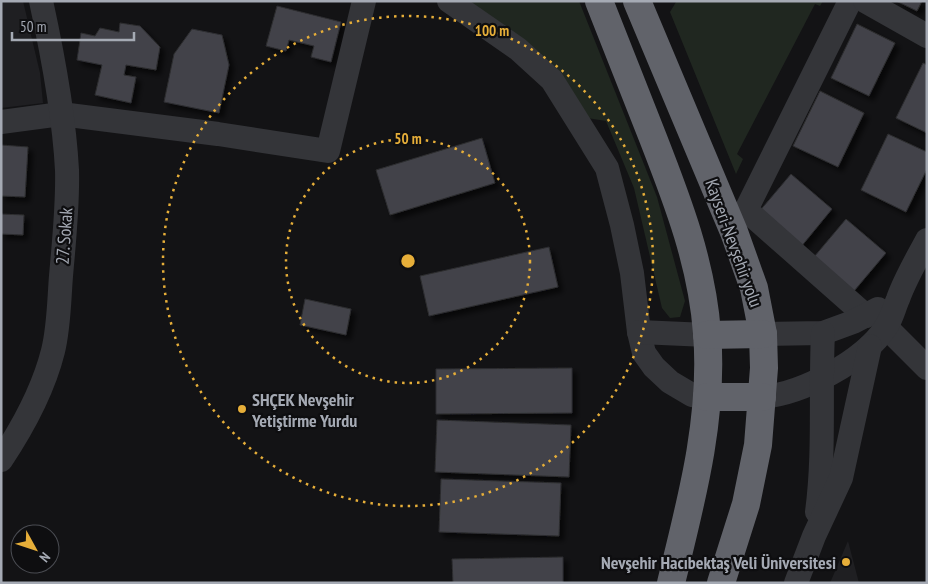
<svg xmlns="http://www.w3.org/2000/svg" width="928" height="584" font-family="'PT Sans Narrow',sans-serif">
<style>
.built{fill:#1f1f22}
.green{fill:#202720}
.building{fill:#424348;stroke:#2d2d30;filter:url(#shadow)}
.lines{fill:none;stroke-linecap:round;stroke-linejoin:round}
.minor{stroke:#343539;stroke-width:24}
.highway{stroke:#61636a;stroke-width:28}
.ring{fill:none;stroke:#e6ae39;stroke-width:2.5;stroke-dasharray:2.5 5}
.poi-dot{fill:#e6ae39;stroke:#0e0e10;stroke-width:2}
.labels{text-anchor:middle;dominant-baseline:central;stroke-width:4.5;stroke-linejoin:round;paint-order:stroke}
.street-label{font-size:18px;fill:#a5aab4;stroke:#0e0e10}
.poi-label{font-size:18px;font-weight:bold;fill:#a5aab4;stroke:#0e0e10;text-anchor:start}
.centre{fill:#e6ae39;stroke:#0e0e10;stroke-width:2.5}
.ring-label{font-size:15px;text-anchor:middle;font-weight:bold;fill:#e6ae39;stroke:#0e0e10;stroke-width:4.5;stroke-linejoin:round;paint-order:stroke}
</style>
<defs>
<filter id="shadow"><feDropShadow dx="4.5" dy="4.5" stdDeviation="2.5" flood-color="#0009"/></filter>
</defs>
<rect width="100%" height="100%" fill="#131315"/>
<!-- built -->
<g class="built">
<polygon points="1,1 23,1 40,73 43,103 1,108"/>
<polygon points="848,541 859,583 830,583"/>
</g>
<!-- green -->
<g class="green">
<polygon points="465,1 579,1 657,197 685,301 680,317 670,318 662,308 634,188 606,121 587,118"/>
<polygon points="678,1 823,1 820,6 815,4 737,154 743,159 736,174 670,12 676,2"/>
</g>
<!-- building -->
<g class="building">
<polygon points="896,1 922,1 917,11"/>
<polygon points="277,6 341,22 331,62 311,57 314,46 289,40 286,51 266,46"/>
<polygon points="120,23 140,26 160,47 156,70 126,65 124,75 136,77 131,103 95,95 102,65 77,60 81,33 95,36 100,28 119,32"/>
<polygon points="857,24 895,43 869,96 831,78"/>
<polygon points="192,29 222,35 229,65 219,113 164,102 174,54"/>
<polygon points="923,63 927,65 927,133 896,118"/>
<polygon points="820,91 864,113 838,167 793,146"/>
<polygon points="888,134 927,152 927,169 906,212 861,190"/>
<polygon points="482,138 495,183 390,215 376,170"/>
<polygon points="1,145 28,147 25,197 1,196"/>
<polygon points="791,174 832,209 800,248 758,213"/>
<polygon points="1,214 24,215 23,235 1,234"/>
<polygon points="846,219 886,253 854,291 814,257"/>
<polygon points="549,247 558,287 429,316 420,276"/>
<polygon points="305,299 351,309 346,335 300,325"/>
<polygon points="572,368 572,413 436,414 436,369"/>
<polygon points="437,420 571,425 569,477 435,472"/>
<polygon points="441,479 561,483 559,536 439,532"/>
<polygon points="563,557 563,583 453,583 452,559"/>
</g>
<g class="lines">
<!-- minor -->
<g class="minor">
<polyline points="449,1 518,49 552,80 607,168 622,225 632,273 639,332 644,353 654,367 670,382 692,395 707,397"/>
<polyline points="850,1 746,210 866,316"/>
<polyline points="865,1 927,36"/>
<polyline points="1,122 61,114 218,134 328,151 364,1"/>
<polyline points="886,327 927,368"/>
<polyline points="639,332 707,335"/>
<polyline points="763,334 823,333 853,322 878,309"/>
<path d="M762,397C802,394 864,361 886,327C892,318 894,308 898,299C905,279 917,259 927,240"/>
<path d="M1,460C23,427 43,391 53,351C59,327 59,301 61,276C64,241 68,205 67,170C64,113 53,56 41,1"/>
<path d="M817,512C825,452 820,393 823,333"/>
<polyline points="796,583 814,536 841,478 870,346"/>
</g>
<!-- highway -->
<g class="highway">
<path d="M599,1C617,47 635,92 653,138C678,202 702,264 707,333C714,417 691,502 671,583"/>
<polyline points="637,1 734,232 754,288 763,334 764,368 758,445 746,504 721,583"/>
<polyline points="707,335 763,334"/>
<polyline points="707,397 762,397"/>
</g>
</g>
<!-- distance rings -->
<g class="ring">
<circle cx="408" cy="261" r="122"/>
<circle cx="408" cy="261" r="245"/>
</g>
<!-- markers -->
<g class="poi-dot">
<circle cx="242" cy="409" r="5"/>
<circle cx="846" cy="562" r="5"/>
</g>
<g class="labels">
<!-- street labels -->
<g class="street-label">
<text transform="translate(64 236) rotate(-86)">27. Sokak</text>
<text transform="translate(734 243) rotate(70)">Kayseri-Nevşehir yolu</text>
</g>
<!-- poi labels -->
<g class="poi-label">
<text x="252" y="399">SHÇEK Nevşehir<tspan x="252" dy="21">Yetiştirme Yurdu</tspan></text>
<text x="836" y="562" text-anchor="end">Nevşehir Hacıbektaş Veli Üniversitesi</text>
</g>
</g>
<circle cx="408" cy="261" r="8" class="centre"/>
<g class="ring-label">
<text x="492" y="36">100 m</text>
<text x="408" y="144">50 m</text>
</g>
<!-- border -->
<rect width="928" height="584" fill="none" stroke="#a5aab4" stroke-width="5"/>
<!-- north arrow -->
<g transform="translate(35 549) rotate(130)"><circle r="24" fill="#0e0e10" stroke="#4a4c52"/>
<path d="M0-4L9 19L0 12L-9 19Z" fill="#e6ae39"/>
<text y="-8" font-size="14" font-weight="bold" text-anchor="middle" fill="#a5aab4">N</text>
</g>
<!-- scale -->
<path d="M12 32v8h122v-8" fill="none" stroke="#a5aab4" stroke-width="2.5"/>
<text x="20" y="32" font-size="15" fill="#a5aab4" stroke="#0e0e10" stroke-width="4" paint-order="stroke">50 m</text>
</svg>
